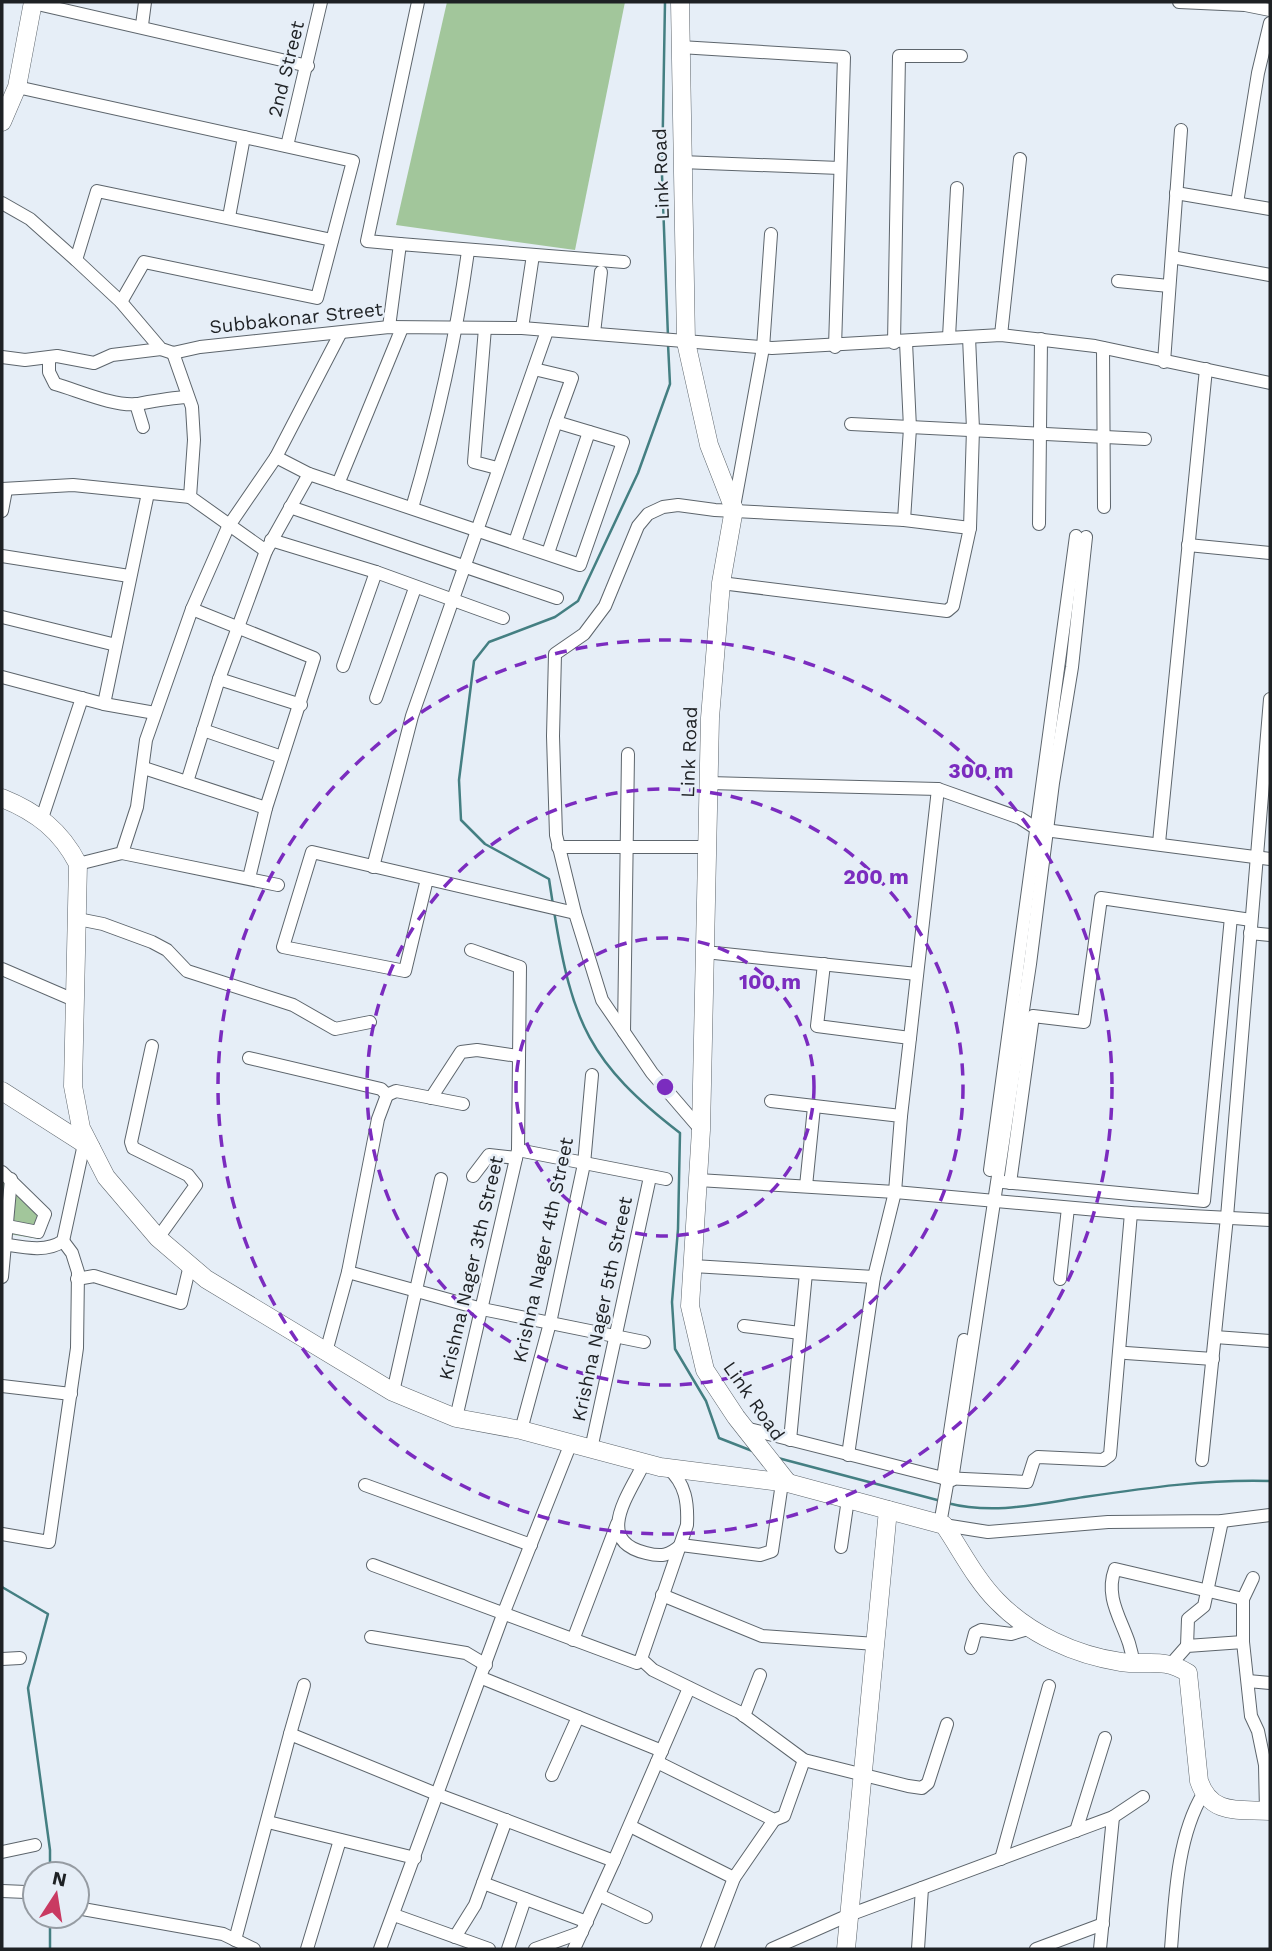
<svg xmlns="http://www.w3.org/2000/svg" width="1272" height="1951" font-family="'Work Sans',sans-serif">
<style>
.green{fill:#a2c69b}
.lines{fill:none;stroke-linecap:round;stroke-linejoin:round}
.stream{stroke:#447f82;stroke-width:2.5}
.street-casing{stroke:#5d656c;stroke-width:14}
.secondary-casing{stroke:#5d656c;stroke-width:19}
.street{stroke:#fff;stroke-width:12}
.secondary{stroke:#fff;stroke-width:18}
.ring{fill:none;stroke:#7b2cbf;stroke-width:3.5;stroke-dasharray:12 9}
.labels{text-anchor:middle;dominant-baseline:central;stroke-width:5;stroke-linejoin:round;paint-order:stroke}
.street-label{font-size:19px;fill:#1e2124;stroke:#e6eef7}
.centre{fill:#7b2cbf;stroke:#e6eef7;stroke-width:3.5}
.ring-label{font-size:21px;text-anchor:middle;font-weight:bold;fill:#7b2cbf;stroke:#e6eef7;stroke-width:5;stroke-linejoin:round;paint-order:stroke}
</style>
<rect width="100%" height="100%" fill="#e6eef7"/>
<!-- green -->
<g class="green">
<polygon points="447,2 625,2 575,250 396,225"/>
<polygon points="2,1165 52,1215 39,1239 2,1233"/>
</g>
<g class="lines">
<!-- stream -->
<g class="stream">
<polyline points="665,2 662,175 668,337"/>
<polyline points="553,905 549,879 485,844 461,820 459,780 474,661 489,642 555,617 578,601 638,473 670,384 668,344"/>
<path d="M554,911C572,1022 589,1063 680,1133L678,1229L672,1302L675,1349L706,1401L719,1438L755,1452"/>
<polyline points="778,1458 941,1501"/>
<path d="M947,1503C994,1515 1038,1504 1084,1497C1146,1488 1208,1479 1270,1481"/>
<polyline points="2,1587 48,1614 28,1688 50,1850 50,1874"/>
<polyline points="50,1916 50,1949"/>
</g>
<defs>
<g id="street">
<polyline points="1179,2 1245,5 1270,10"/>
<polyline points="33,3 308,66"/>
<polyline points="142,25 145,2"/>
<polyline points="680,47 844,57 835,347"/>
<polyline points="17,87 353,161 317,298 144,262 121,302"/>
<polyline points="287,146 321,2"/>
<polyline points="681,162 840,168"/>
<polyline points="1176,193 1270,209"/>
<polyline points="2,203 30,219 76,260 121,302 161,349 173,353 200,347 389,327 522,328 772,348 1001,335 1095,346 1270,383"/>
<polyline points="1237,203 1258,73 1270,23"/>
<polyline points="229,217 244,137"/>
<polyline points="400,244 367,241 418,2"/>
<polyline points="1172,257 1270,275"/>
<polyline points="76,260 97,191 332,240"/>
<polyline points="1118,281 1169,286"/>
<polyline points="389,327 400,244 624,262"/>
<polyline points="485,328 474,462 497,468"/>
<polyline points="522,328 533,255"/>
<polyline points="594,333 601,272"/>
<polyline points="1001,335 1020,159"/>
<polyline points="949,337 957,188"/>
<polyline points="969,337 973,429 970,528"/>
<polyline points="894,343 899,56 961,56"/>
<polyline points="1103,348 1104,507"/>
<polyline points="173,353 192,407 194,440 190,497 266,551 309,474"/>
<polyline points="2,357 25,360 57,356 94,363 112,355 161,349"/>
<path d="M49,358V372L55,384C77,390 115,407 137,404C154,401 170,398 187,397"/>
<polyline points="1164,362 1181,130"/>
<polyline points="136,404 143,427"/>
<polyline points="851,424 1145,439"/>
<polyline points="276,457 309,474 580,565 623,442 556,422 572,378 534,369"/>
<polyline points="338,484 402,328"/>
<polyline points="2,489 73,485 190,497"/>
<polyline points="290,507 557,598"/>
<polyline points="734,507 763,348 771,234"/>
<path d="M412,508C437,423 456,339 468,251"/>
<polyline points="2,511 6,490"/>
<polyline points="904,520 910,428 906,342"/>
<polyline points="1039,524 1041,339"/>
<polyline points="271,540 376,572 503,618"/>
<polyline points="515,542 556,422"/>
<polyline points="1188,545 1270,553"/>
<polyline points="548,553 589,432"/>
<polyline points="2,556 129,576"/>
<polyline points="2,617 116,645"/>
<polyline points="343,666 376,572"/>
<polyline points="2,677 104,704 155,713"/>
<polyline points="219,679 301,705"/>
<polyline points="376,698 415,588"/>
<polyline points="104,704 148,493"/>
<polyline points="203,730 282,757"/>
<polyline points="144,768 266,808 314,658 192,609"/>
<polyline points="187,782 219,679 266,551"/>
<polyline points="709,783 938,789 1020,818 1037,829 1270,859"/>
<polyline points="42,818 82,698"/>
<polyline points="1159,843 1206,369"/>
<polyline points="558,847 708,847"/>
<polyline points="122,853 278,885"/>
<polyline points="78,864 122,853 137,807 146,740 192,609 228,527 276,457 340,334"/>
<polyline points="373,867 412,716 547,331"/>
<polyline points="249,878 266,808"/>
<polyline points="427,879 405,971 283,947 312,852 575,913"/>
<polyline points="78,919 103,924 152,942 167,950 187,971 293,1005 335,1029 370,1022"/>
<polyline points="1250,933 1270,935"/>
<polyline points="705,952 917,974"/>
<polyline points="824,964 817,1026 910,1038 901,1116"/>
<polyline points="2,969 74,1000"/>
<polyline points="624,1032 628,754"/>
<polyline points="910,1038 938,789"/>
<polyline points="152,1046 131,1142 133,1148 188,1175 196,1185 158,1238"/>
<polyline points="249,1058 381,1089 387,1095 396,1091 463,1104"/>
<polyline points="431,1098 461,1052 477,1050 518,1056"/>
<polyline points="771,1101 901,1116 895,1192 874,1277 848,1455"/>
<polyline points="701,1130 652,1073 602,1000 575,913 556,835 553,736 555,654 584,634 605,606 638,526 648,514 663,507 678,505 715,510 904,520 970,528 953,606 947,611 721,583"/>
<polyline points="518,1150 666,1179"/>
<polyline points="990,1170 1076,536"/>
<polyline points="2,1172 45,1214 38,1232 2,1225"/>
<polyline points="473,1176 489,1155 516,1158"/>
<polyline points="698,1180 895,1192 1131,1213 1270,1220"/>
<polyline points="1003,1182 1204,1201 1231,917"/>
<polyline points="1010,1183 1033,1016 1084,1022 1101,898 1251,920"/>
<polyline points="806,1186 814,1107"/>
<path d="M2,1244C22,1247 46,1253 63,1241L84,1144"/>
<polyline points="693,1266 874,1277"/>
<polyline points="348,1272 482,1309 644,1342"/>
<polyline points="2,1277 11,1179"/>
<polyline points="77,1279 94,1276 181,1303 190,1265"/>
<polyline points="1060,1279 1068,1208"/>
<polyline points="744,1326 800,1333"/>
<polyline points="1215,1337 1270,1341"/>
<polyline points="326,1352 348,1272 378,1119 387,1095"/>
<polyline points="1126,1353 1213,1359"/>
<polyline points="2,1386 71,1394"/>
<polyline points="393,1392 441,1179"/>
<polyline points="456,1418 518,1150 520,967 471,950"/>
<polyline points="745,1428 943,1478 1027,1482 1034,1460 1038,1457 1103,1460 1110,1455 1131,1213"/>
<polyline points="521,1430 550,1323 584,1164 592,1075"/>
<polyline points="790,1440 806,1273"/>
<polyline points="591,1449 650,1177"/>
<polyline points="1202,1460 1227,1217 1270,699"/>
<path d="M644,1463C631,1492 592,1540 646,1553C661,1557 669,1556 681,1545L760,1555L772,1551L782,1483"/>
<path d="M668,1468C686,1484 688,1503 687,1525L641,1659L653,1670L739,1712L804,1760L908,1786L922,1788L928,1783L947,1724"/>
<polyline points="943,1478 964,1340"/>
<polyline points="952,1480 1030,964 1053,783 1072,667 1086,537"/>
<polyline points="365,1485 531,1545"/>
<polyline points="940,1524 948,1479"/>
<polyline points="944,1525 988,1532 1108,1522 1222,1521 1270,1515"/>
<polyline points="2,1534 49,1542 77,1348 78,1272 72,1253 63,1241"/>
<polyline points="841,1547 848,1499"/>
<polyline points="373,1565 637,1663 641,1659"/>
<polyline points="662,1595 762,1636 876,1644"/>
<polyline points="371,1637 466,1653 486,1665"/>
<polyline points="573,1640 617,1524"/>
<polyline points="1243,1642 1243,1599 1253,1578"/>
<polyline points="1187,1646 1188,1619 1204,1606 1222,1521"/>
<polyline points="971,1648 975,1633 981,1630 1011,1634 1031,1628"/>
<polyline points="2,1659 20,1658"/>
<path d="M1133,1663C1131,1629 1102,1604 1115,1569L1243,1599"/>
<polyline points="1172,1663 1187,1646 1243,1642 1251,1716 1258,1731 1265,1765 1266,1811"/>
<polyline points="482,1678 662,1751"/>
<polyline points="1248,1681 1270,1683"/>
<polyline points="744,1716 760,1675"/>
<polyline points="290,1734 304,1685"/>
<polyline points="657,1762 774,1820 784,1816 804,1760"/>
<polyline points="552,1775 578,1717"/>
<polyline points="1113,1817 1143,1797"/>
<polyline points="268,1822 415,1858"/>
<polyline points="630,1826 734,1878 774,1820"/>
<polyline points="1076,1831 1105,1738"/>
<polyline points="2,1852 35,1845"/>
<polyline points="1001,1859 1049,1686"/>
<polyline points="483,1883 587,1922"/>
<polyline points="2,1891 26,1892"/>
<polyline points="599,1895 646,1917"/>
<polyline points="77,1908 223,1934 254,1949"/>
<polyline points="394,1915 489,1949"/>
<polyline points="455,1937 475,1905 506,1820"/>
<polyline points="235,1940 290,1734 439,1795 614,1861 689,1688"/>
<polyline points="307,1949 340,1840"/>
<polyline points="380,1949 504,1612 571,1443"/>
<polyline points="508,1949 525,1899"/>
<polyline points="535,1949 582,1932"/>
<polyline points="574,1949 614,1861"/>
<polyline points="707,1949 734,1878"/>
<polyline points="772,1949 849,1915 1113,1817 1100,1949"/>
<polyline points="918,1949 922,1888"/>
<polyline points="1036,1949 1103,1924"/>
<path d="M1171,1949C1175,1899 1177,1837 1203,1794"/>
</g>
<g id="secondary">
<polyline points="680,2 686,342 709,445 734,509 721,583 710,718 701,1130 690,1306 705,1370 736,1417 788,1483"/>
<polyline points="2,122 17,87 33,2"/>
<path d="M2,798C37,812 61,831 78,864L73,1086L81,1128L106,1177L158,1238L206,1279L393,1392L456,1418L521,1430L660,1467L788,1483L944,1525C961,1550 976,1580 997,1601C1029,1634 1075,1655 1121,1662C1148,1666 1163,1657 1188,1673L1199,1781C1211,1816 1239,1809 1270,1811"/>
<polyline points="2,1091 91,1148"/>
<polyline points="846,1949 888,1510"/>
</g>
</defs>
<!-- street casing -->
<use href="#street" class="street-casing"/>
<!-- secondary casing -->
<use href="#secondary" class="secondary-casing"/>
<!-- street -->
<use href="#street" class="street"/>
<!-- secondary -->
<use href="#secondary" class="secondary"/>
</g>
<!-- distance rings -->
<g class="ring">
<circle cx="665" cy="1087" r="149"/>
<circle cx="665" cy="1087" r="298"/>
<circle cx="665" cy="1087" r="447"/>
</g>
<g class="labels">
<!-- street labels -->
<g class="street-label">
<text transform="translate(286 69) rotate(-76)">2nd Street</text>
<text transform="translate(661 174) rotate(-92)">Link Road</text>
<text transform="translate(296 318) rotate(-6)">Subbakonar Street</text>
<text transform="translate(689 752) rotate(-88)">Link Road</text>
<text transform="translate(543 1250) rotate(-78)">Krishna Nager 4th Street</text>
<text transform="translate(471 1268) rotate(-77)">Krishna Nager 3th Street</text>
<text transform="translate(602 1309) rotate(-78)">Krishna Nager 5th Street</text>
<text transform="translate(754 1401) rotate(55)">Link Road</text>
</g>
</g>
<circle cx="665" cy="1087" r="10" class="centre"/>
<g class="ring-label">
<text x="981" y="778">300 m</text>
<text x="876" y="884">200 m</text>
<text x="770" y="989">100 m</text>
</g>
<!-- border -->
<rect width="1272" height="1951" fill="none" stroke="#1e2124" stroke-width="7"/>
<!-- north arrow -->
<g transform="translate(56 1895) rotate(12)"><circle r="33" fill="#e6eef7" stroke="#969ca3" stroke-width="2"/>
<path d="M0-5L12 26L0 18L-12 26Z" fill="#c93a62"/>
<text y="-10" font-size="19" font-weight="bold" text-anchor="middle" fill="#1e2124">N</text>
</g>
</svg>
